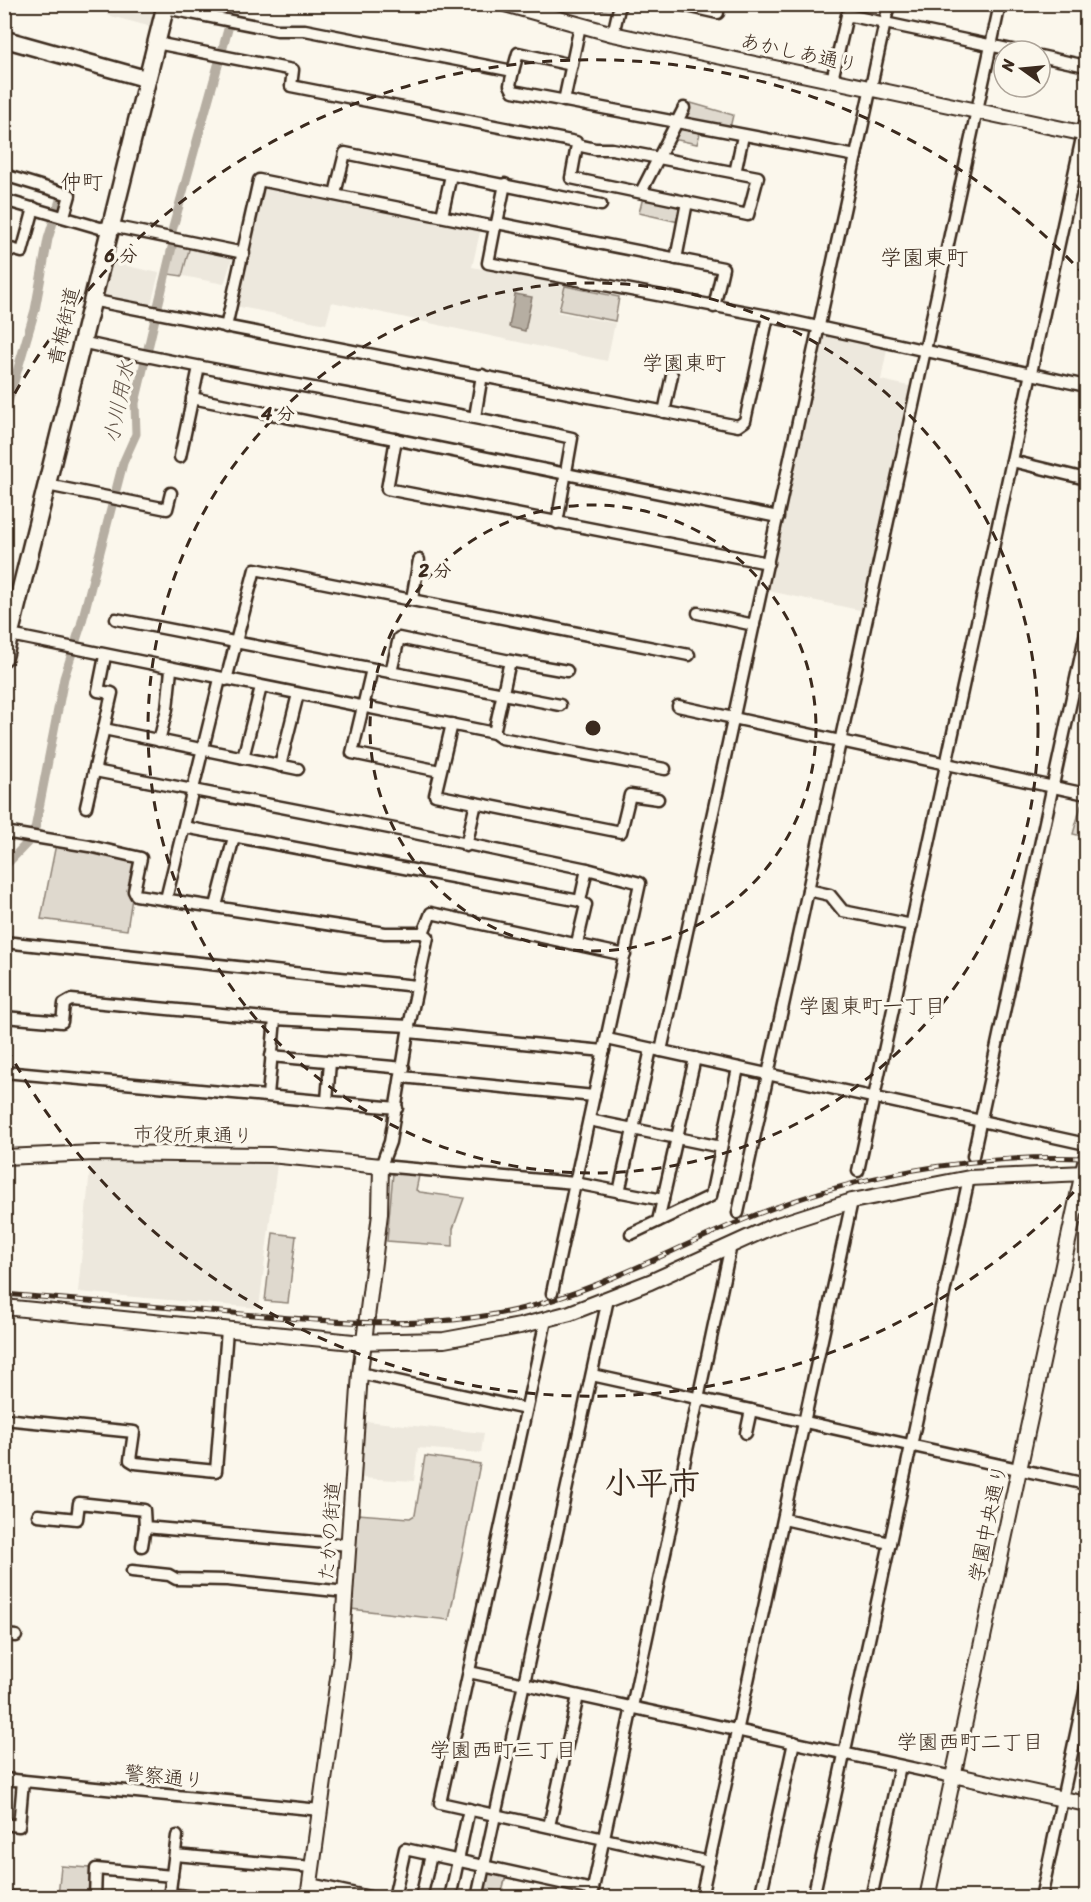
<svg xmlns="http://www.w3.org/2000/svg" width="1091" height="1902" font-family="Sriracha,'Klee One',sans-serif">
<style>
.built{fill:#ede8dd}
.green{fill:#dfd9ce;stroke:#8d8276;stroke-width:1.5}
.water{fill:#b6aea2;stroke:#85796d;stroke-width:1.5}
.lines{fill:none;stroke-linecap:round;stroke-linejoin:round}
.canal{stroke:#b6aea2;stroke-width:9}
.minor-casing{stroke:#3b2a1e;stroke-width:15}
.tertiary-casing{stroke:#3b2a1e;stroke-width:18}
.secondary-casing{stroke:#3b2a1e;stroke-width:20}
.primary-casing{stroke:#3b2a1e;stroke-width:21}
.minor{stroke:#fbf7ec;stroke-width:10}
.tertiary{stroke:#fbf7ec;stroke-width:14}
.secondary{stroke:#fbf7ec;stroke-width:15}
.primary{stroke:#fbf7ec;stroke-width:16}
.rail-casing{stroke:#3b2a1e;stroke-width:5}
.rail{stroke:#fbf7ec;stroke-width:3;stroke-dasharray:9;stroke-linecap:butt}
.ring{fill:none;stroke:#3b2a1e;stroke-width:3;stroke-dasharray:10 8}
.labels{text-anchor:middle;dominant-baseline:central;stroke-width:6;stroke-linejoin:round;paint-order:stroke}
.street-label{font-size:20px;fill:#3b2a1e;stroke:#fbf7ec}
.neighbourhood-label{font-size:21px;fill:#3b2a1e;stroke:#fbf7ec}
.water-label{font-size:21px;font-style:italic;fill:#605246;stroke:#fbf7ec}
.quarter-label{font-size:22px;fill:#3b2a1e;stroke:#fbf7ec}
.town-label{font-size:32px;font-weight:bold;fill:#3b2a1e;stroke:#fbf7ec}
.centre{fill:#3b2a1e;stroke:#fbf7ec;stroke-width:3}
.ring-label{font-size:18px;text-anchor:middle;font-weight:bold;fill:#3b2a1e;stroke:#fbf7ec;stroke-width:6;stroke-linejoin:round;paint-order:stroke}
</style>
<rect width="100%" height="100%" fill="#fbf7ec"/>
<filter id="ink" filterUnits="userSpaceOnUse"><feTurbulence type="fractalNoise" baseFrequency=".0167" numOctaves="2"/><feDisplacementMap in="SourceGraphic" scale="12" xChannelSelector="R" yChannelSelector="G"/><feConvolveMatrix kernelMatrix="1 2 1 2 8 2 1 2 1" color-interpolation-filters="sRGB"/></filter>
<g filter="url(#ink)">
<!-- built -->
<g class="built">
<polygon points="109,5 158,5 152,27 107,15"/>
<polygon points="261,185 481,228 472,267 564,285 557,312 615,323 607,361 332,302 326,324 235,306"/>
<polygon points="191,245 234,253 224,284 183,276"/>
<polygon points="109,262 159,273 150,308 100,299"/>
<polygon points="821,333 887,349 881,380 913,387 864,611 764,590"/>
<polygon points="91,1159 277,1164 259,1308 78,1292"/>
<polygon points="365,1421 484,1433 481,1453 418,1448 414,1481 360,1478"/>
</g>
<!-- green -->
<g class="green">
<polygon points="576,5 616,5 614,13"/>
<polygon points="691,103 733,115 730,128 686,121 684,116"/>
<polygon points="682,126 701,130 697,144 673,139 678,128"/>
<polygon points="643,197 679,204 683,208 679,222 639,213"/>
<polygon points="176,242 190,246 182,276 168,274"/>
<polygon points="565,286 619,297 615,321 559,310"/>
<polygon points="1083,799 1086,800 1086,837 1073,834"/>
<polygon points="56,844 138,859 127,930 41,919"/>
<polygon points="396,1169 420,1171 416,1190 420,1192 464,1198 453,1229 453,1246 387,1241 393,1173"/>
<polygon points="273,1233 296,1236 288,1303 265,1301"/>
<polygon points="425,1456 480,1464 449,1620 351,1609 358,1514 410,1518 415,1515"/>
<polygon points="61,1866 90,1868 88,1897 58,1897"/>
<polygon points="488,1871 506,1875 502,1892 484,1888"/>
</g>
<!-- water -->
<polygon class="water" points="515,294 532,297 525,331 509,327"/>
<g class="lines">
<!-- canal -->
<g class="canal">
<polyline points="4,416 35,310 48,239 63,190"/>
<polyline points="4,867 28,842 35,829 64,678 81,625 123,463 136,434 135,403 173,243 172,231 235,4"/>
</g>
<defs>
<g id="minor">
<polyline points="678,4 718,13"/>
<polyline points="165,8 277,30 305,30 513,71 510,85 513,91 856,156"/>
<polyline points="613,34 620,4"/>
<polyline points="156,43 293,70 291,86 576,142 577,145 595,149 612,149 758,177 748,215 571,178 577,145"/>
<polyline points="1040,56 1086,66"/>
<polyline points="513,71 518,53 572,65"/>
<polyline points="832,80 847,15 1017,51"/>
<polyline points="564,101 580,26"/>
<polyline points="735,173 743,136"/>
<polyline points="4,175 70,195 64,216"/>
<polyline points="641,192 684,108"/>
<polyline points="335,194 345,153 601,205"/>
<polyline points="4,200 100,228 116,227 244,253"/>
<polyline points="442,216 451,175"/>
<polyline points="497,223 505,184"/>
<polyline points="495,227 497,223 723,268 714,307"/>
<polyline points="4,247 22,252 34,208"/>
<polyline points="676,259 687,202"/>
<polyline points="91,300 738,426 745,421 768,316"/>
<polyline points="226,327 259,180 495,227 488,263 768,316 1086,386"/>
<path d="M81,342C244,379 409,402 572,438L557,523"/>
<polyline points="192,398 778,517"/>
<polyline points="664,412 672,375"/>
<polyline points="475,417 482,375"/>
<polyline points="396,439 387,489 768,563"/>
<polyline points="180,457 199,367"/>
<polyline points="1012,461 1086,479"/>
<polyline points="47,485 167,509 171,493"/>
<polyline points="412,599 419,560"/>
<polyline points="698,613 754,625"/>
<polyline points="116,619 560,705"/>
<polyline points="9,627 15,636 494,733 501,738 665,769"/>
<polyline points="372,669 352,753 440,771"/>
<polyline points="391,672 399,638 510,661"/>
<polyline points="226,680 255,569 689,655"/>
<polyline points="678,706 1086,794"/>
<polyline points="452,724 435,795 621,832 630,795 658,799"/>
<polyline points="104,729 298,769"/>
<polyline points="494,733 510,661 567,671"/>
<polyline points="159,741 167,709 171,670"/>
<polyline points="243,758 261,687"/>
<polyline points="280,766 298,694"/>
<polyline points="95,771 405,831 587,869 640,883 575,1183 381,1166 390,1142 409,1026 428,937 423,933 431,913 625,955"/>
<polyline points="86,807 112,693 98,691 105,656"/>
<polyline points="184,827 580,901"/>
<polyline points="4,832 89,846 141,858 134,891 136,895 385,933 423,933"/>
<polyline points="466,846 476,803"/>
<polyline points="808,890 830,895 843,911 912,925"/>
<polyline points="166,899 220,679"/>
<polyline points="216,906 234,837"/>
<polyline points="4,942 416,986"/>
<polyline points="577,943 586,905 580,901 587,869"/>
<polyline points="4,1017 62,1022 64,1004 71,1000 275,1019 409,1026"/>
<polyline points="409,1032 604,1051"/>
<polyline points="607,1039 1086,1144"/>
<polyline points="661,1051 889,4"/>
<polyline points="271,1056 404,1068"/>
<polyline points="4,1072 397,1108"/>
<polyline points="402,1077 594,1096"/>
<polyline points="268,1095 275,1019"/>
<polyline points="327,1101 330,1062"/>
<polyline points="589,1120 721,1147"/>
<polyline points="973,1156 1086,632"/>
<polyline points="858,1171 1086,119"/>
<polyline points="619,1192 651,1049"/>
<polyline points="738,1213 1000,4"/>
<polyline points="658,1221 695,1058"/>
<polyline points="631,1234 711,1196 738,1068"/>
<polyline points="552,1293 575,1183 663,1200"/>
<polyline points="546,1320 440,1803 709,1862"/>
<polyline points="360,1373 526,1409"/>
<polyline points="592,1375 1086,1484"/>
<polyline points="4,1419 134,1432 130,1460 135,1463 216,1471 227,1330"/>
<polyline points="746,1433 751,1410"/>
<polyline points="38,1515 77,1519 79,1503 144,1510 145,1527 349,1545"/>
<polyline points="784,1519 890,1543"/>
<polyline points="142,1546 145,1527"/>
<polyline points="132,1571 169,1575 176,1579 227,1580 346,1592"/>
<polyline points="4,1635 16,1636"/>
<polyline points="469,1672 953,1777"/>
<polyline points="4,1779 320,1810"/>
<polyline points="4,1824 19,1826 23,1781"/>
<polyline points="549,1826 578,1696"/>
<polyline points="175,1855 312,1867"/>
<polyline points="310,1884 374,1898"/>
<polyline points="169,1894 206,1898"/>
<polyline points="4,1897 16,1898"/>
<polyline points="95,1898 96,1869 172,1876"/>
<polyline points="169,1898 177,1836"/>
<polyline points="394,1898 405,1849 593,1890"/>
<polyline points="421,1898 431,1855"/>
<polyline points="450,1898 469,1809"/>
<polyline points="477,1898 608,1299"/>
<polyline points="591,1898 731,1245"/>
<polyline points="701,1898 852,1201"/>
<polyline points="760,1898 794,1742"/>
<polyline points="813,1898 969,1178"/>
<polyline points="871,1898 900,1766"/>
<polyline points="1041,1898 1086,1687"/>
</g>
<g id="tertiary">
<polyline points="505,4 613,34 1086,134"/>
<polyline points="4,1157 95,1153 270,1155 381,1166 380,1214 360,1373 341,1656 308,1898"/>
<polyline points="4,1307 353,1342 444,1340 520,1326 570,1313 650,1282 771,1227 852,1201 969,1178 1086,1173"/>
<polyline points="953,1775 1086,1804"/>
<polyline points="927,1898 1086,1158"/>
</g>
<polyline id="secondary" points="4,39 147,79"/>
<polyline id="primary" points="4,657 166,4"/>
</defs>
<!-- minor casing -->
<use href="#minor" class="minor-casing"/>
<!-- tertiary casing -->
<use href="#tertiary" class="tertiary-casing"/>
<!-- secondary casing -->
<use href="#secondary" class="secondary-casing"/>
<!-- primary casing -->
<use href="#primary" class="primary-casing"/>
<!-- minor -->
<use href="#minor" class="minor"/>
<!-- tertiary -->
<use href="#tertiary" class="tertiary"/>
<!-- secondary -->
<use href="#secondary" class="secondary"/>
<!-- primary -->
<use href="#primary" class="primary"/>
<defs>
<path id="rail" d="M4,1294C77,1300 149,1306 221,1312C320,1321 418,1332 516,1310C596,1292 667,1251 743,1220C851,1175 970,1154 1086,1158"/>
</defs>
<!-- rail casing -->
<use href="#rail" class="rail-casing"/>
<!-- rail -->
<use href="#rail" class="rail"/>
</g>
</g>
<!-- distance rings -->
<g class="ring">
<circle cx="593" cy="728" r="223"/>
<circle cx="593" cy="728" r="445"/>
<path d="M1086 1179A668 668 0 0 1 6 1047M6 409A668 668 0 0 1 1086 277"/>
</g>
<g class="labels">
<!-- street labels -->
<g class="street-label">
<text transform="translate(799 53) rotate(12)">あかしあ通り</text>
<text transform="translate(64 326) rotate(-77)">青梅街道</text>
<text transform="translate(193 1135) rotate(1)">市役所東通り</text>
<text transform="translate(988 1523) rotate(-78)">学園中央通り</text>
<text transform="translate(330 1531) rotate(-86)">たかの街道</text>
<text transform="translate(164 1777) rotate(6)">警察通り</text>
</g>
<!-- neighbourhood labels -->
<g class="neighbourhood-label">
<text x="82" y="182">仲町</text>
<text x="684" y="363">学園東町</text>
<text x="872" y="1006">学園東町一丁目</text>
<text x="970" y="1742">学園西町二丁目</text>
<text x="503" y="1750">学園西町三丁目</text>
</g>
<!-- water labels -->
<g class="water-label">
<text transform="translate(119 402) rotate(-79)">小川用水</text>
</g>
<!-- quarter labels -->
<g class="quarter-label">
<text x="924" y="257">学園東町</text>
</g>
<!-- town labels -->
<g class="town-label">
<text x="652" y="1483">小平市</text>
</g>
</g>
<circle cx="593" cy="728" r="9" class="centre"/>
<g class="ring-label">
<text x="121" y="262">6 分</text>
<text x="278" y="420">4 分</text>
<text x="435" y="577">2 分</text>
</g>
<!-- margin -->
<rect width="1091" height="1902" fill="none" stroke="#fbf7ec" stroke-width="24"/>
<rect x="12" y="12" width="1067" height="1878" fill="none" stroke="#3b2a1e" stroke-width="2" filter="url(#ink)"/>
<!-- north arrow -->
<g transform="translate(1022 69) rotate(285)"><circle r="28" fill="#fbf7ec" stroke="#aea59a" stroke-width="1.5"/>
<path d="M0-4.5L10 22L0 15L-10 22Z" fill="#3b2a1e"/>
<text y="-9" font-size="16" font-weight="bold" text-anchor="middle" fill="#3b2a1e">N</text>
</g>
</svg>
